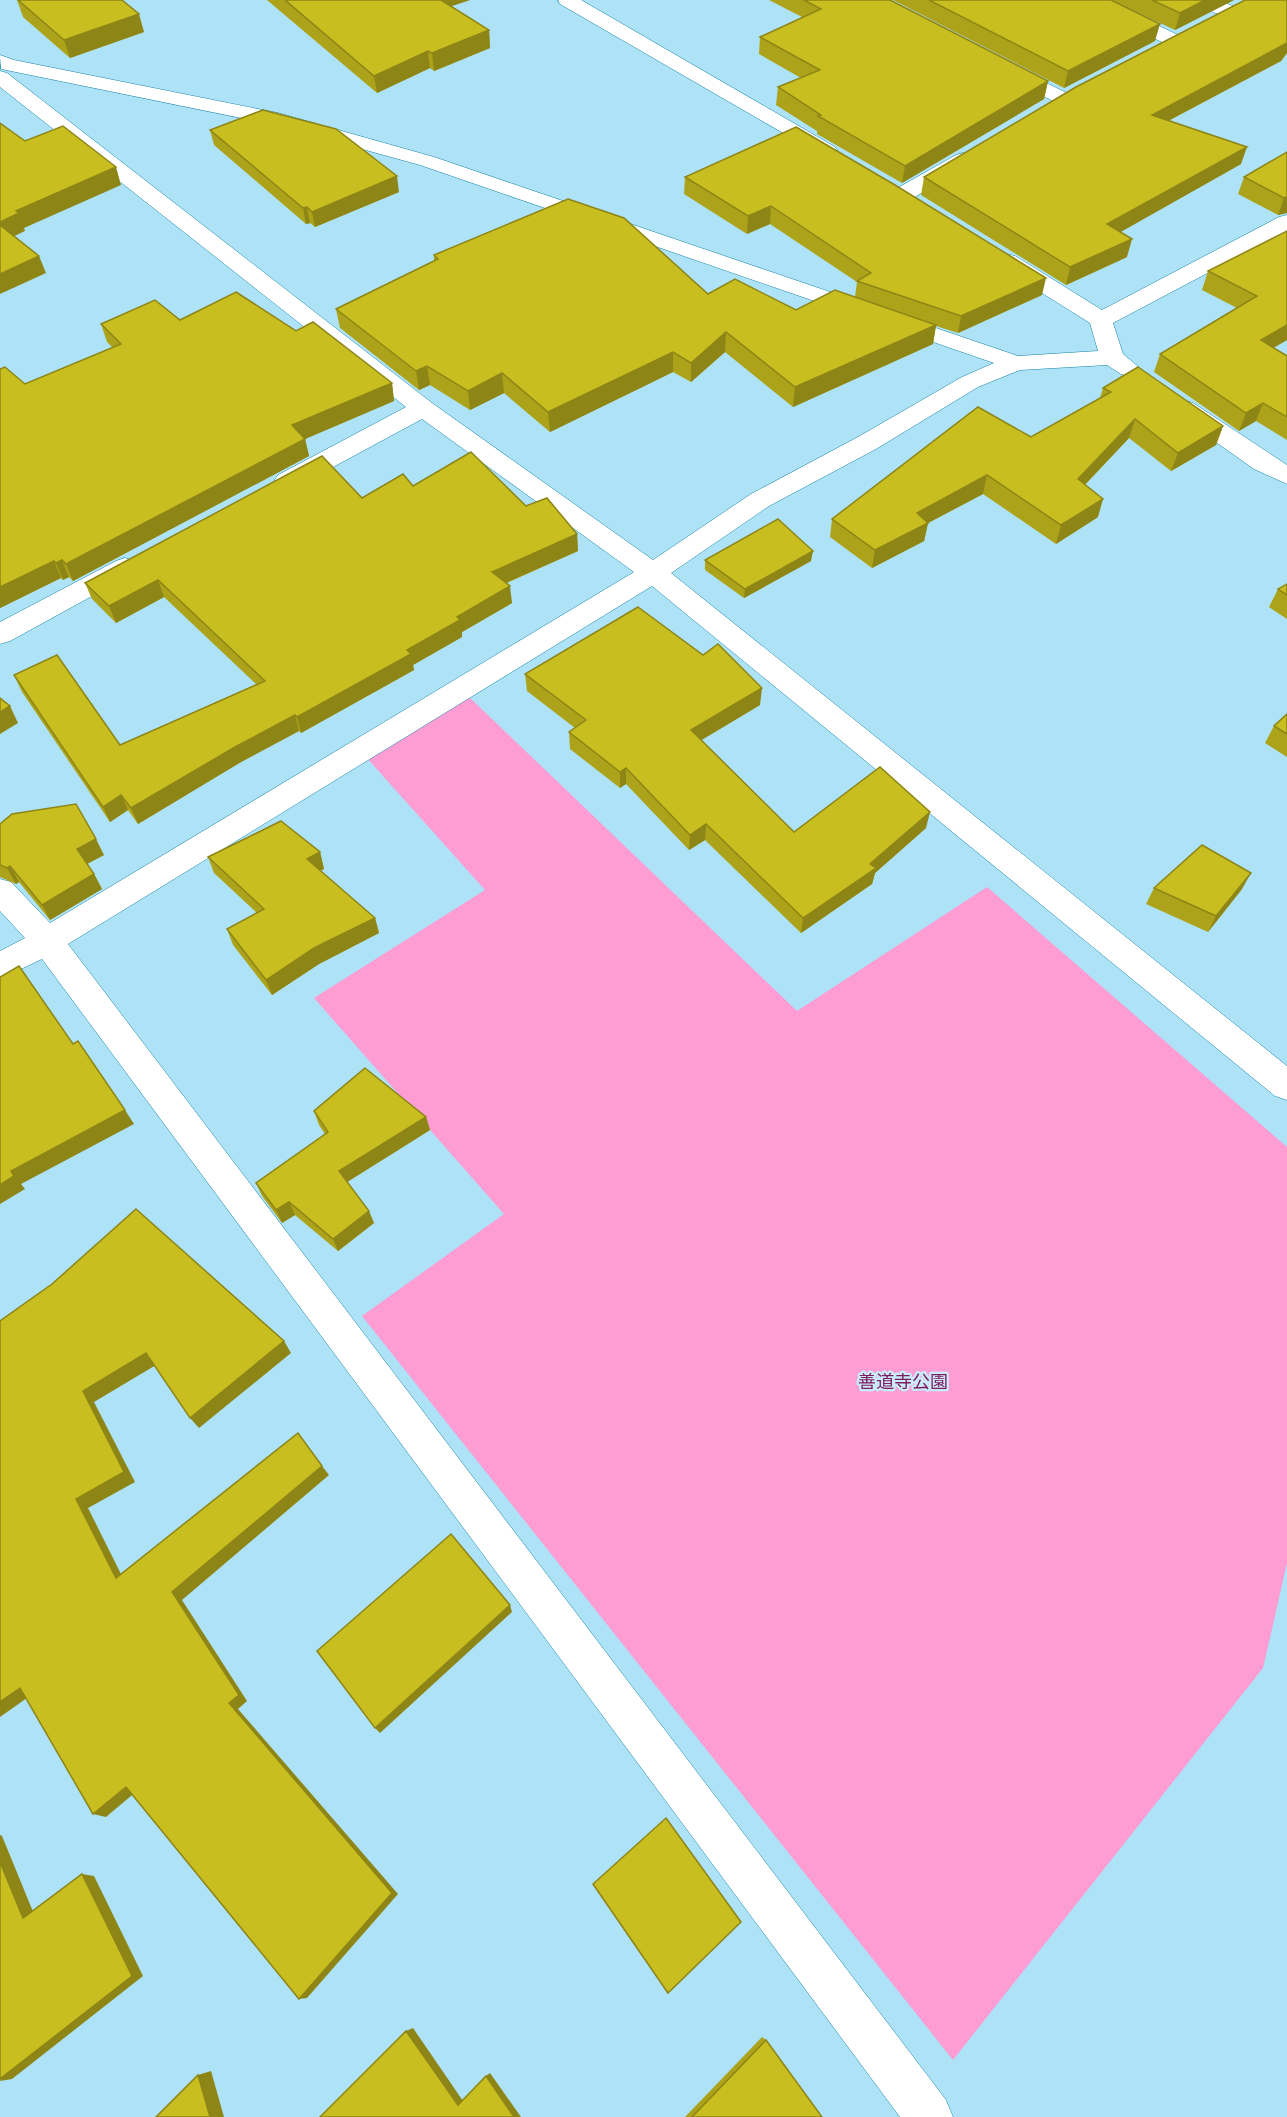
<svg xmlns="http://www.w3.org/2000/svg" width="1287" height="2117" font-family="'Archivo Narrow','Noto Sans JP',sans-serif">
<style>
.green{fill:#fe9cd4}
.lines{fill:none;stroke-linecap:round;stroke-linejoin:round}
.street-casing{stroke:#1684a5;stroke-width:1}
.street{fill:#fff;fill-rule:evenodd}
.wall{fill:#ada31b}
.shaded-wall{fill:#8d8516}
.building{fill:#c9be1f;stroke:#8d8516;stroke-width:1.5}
.labels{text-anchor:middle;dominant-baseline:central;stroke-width:4.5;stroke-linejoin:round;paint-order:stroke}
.park-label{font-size:18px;fill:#801a5e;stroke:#c9ecfb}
</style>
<rect width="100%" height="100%" fill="#ade2f7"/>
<!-- green -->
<polygon class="green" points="466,694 797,1011 987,887 1287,1147 1287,1563 1263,1668 953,2060 362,1316 504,1214 314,998 485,890 366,757"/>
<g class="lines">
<defs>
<g id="street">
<polygon points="558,0 581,0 835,147 838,151 835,155 828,157 821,155 560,4"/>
<polygon points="1082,0 1106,0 1182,37 1185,41 1182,45 1168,45 1084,4"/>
<path d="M1197,0C1212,0 1229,0 1240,12L1237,16C1225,19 1204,10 1197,0Z"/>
<polygon points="0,55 14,60 278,113 434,157 1018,356 1098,351 1090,323 999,266 996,261 999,256 1007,254 1015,256 1102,310 1279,217 1287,215 1287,231 1113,323 1123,354 1141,369 1137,374 1129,376 1121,374 1107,365 1020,370 978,387 876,449 769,506 671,573 1287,1066 1287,1100 1275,1096 652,586 68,944 946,2100 953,2117 900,2117 42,959 0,979 0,951 25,938 0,911 0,879 11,882 50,923 634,572 422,419 296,487 287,489 278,487 274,481 278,475 406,407 0,87 0,71 7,73 432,403 653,560 751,494 858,437 962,377 994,363 420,165 275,125 1,69"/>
<polygon points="1007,64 1071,95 1074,99 1071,103 1057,103 1000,74 997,70 1000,66"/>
<polygon points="963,153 970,155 974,159 970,163 910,200 902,201 894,200 891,195 894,190 956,155"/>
<polygon points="1184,400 1193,403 1287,465 1287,484 1254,469 1175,413 1172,408 1175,403"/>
<polygon points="125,558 134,561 138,567 134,573 10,641 0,644 0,622 116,561"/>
</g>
</defs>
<!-- street casing -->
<use href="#street" class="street-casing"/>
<!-- street -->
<use href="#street" class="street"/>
</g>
<!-- wall -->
<g class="wall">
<polygon points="17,0 122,0 144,32 70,58 23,17"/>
<polygon points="267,0 470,0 451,6 489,30 490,48 434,71 430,68 377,93"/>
<polygon points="769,0 890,0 1048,81 1044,99 902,183 817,134 817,131 776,105 778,87 801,78 759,54 760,37 802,17"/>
<polygon points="893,0 1111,0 1155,41 1064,88"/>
<polygon points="1111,0 1234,0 1175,30"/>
<polygon points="1287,0 1287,53 1281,61 1170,120 1241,164 1120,232 1127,257 1066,285 921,195 924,177"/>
<polygon points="210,130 399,192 315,227 310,223 306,224 214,145"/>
<polygon points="1287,152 1287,213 1278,215 1238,194 1244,177"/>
<polygon points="685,177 1042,295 958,333 936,326 933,344 793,407 725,352 691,382 673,372 550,432 504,393 470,410 430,385 419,390 340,328 336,309 434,261 434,255 708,294 796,310 855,297 857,282 770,224 747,234 684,194"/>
<polygon points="1287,231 1287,340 1273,348 1287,356 1287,440 1256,421 1239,431 1154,372 1160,354 1237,308 1202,290 1208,271"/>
<polygon points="180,320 296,331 392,383 394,401 305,439 309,456 73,581 69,577 63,580 61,578 0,608 0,369 25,384 113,348 107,342 101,324"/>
<polygon points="1103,388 1223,426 1216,445 1171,471 1129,438 1085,485 1098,517 1056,544 983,494 928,523 924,541 872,568 830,537 832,519 1031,437 1100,398"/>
<polygon points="413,486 526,506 577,534 578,551 507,583 512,603 462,632 462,637 413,665 414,670 301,733 299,731 241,762 138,824 128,810 110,822 22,692 14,675 120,745 256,684 164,597 116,623 92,599 85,583 362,498"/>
<polygon points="705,560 811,561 744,598 705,570"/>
<polygon points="1287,584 1287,619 1269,607 1278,589"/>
<polygon points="525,674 760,705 701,740 794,832 926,828 875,873 872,884 801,933 705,840 689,850 626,784 620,788 570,749 569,732 575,728 527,691"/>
<polygon points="1287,714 1287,757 1265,743 1274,726"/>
<polygon points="0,824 104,855 87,864 94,874 102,889 50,920 19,882 16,884 0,877"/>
<polygon points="320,852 324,869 320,871 375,918 379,933 319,964 272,995 233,945 227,929 257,913 214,873 208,857"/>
<polygon points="1154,888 1242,889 1208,932 1146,904"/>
<polygon points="314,1111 426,1117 430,1130 347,1182 374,1223 338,1251 295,1215 282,1223 262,1196 256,1183 325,1134 319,1125"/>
<polygon points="762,2037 766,2040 822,2117 685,2117"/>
</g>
<!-- shaded-wall -->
<g class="shaded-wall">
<polygon points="433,0 470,0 434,12"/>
<polygon points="1205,0 1234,0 1175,30 1180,13"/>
<polygon points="139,14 144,32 70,58 64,40"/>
<polygon points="1160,24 1155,41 1064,88 1068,71"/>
<polygon points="489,30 490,48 434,71 432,53"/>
<polygon points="1287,43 1287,53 1281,61 1147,132 1152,115"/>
<polygon points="428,51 430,68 377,93 374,76"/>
<polygon points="1048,81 1044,99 902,183 905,166"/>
<polygon points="1247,147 1241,164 1103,242 1107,224"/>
<polygon points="116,167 121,185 24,228 25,231 4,241 0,231 0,222 16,211"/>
<polygon points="397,176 399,192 315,227 312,212"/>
<polygon points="1287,197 1287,213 1278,215 1284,198"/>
<polygon points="771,206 770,224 747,234 748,216"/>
<polygon points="307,207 310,223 306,224 303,208"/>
<polygon points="1132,239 1127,257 1066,285 1070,267"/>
<polygon points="39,256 46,273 0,294 0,274"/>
<polygon points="1046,278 1042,295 958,333 961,316"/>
<polygon points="936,325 933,344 793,407 795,387"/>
<polygon points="1287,325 1287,340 1254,359 1261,340"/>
<polygon points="726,332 725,352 691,382 691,363"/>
<polygon points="673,352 673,372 550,432 548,412"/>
<polygon points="427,366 430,385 419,390 416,371"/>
<polygon points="502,373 504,393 470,410 468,391"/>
<polygon points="392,383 394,401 305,439 309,456 73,581 66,564 292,425"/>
<polygon points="1263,403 1256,421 1239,431 1246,413"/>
<polygon points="1135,419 1129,438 1072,498 1078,479"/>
<polygon points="1223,426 1216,445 1171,471 1178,453"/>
<polygon points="987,475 983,494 928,523 924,541 872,568 875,550 917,513"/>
<polygon points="1103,499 1098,517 1056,544 1061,525"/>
<polygon points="577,534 578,551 494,588 492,572"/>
<polygon points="813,551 811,561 744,598 745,589"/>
<polygon points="62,560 69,577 63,580 56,563"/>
<polygon points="54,561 61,578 0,608 0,587"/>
<polygon points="158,580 164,597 116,623 109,606"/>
<polygon points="510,586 512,603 462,632 462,637 413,665 414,670 301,733 297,717 407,650 457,617"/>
<polygon points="762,688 760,705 690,747 691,730"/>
<polygon points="10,706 18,723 0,734 0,712"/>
<polygon points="295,715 299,731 241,762 138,824 131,808 235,747"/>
<polygon points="626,768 626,784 620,788 620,772"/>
<polygon points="121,795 128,810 110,822 103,807"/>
<polygon points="930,812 926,828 875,873 872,884 801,933 803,918 870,864"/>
<polygon points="706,824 705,840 689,850 690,835"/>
<polygon points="96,839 104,855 85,865 77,849"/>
<polygon points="320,852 324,869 312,875 307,859"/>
<polygon points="10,866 19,882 16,884 7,868"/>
<polygon points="1251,873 1242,889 1208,932 1216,916"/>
<polygon points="94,874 102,889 50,920 42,905"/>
<polygon points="375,918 379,933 319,964 272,995 266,980 314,948"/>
<polygon points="125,1110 134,1124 21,1184 25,1189 0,1204 0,1185 11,1171"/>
<polygon points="426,1117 430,1130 344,1184 339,1171"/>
<polygon points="289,1202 295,1215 282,1223 276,1210"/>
<polygon points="369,1211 374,1223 338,1251 333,1239"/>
<polygon points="284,1341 291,1353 199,1428 190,1418"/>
<polygon points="146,1353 156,1365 94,1402 135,1482 88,1508 127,1586 116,1578 76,1499 83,1391"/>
<polygon points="322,1466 329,1475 182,1600 247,1701 238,1709 398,1894 307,1998 299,1999 172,1592"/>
<polygon points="510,1605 512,1612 380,1733 375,1728"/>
<polygon points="20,1688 34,1693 0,1717 0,1702"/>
<polygon points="126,1787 138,1790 106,1817 93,1814"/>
<polygon points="0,1835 2,1836 36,1919 23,1918 0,1862"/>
<polygon points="82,1874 94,1876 143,1976 12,2079 0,2081"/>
<polygon points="413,2028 463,2101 458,2105 406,2031"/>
<polygon points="211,2071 224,2117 210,2117 198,2075"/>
<polygon points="490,2073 521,2117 514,2117 486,2076"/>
</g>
<!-- building -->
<g class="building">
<polygon points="18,0 122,0 139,14 64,40"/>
<polygon points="285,0 441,0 489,30 432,53 428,51 374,76"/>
<polygon points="804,0 890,0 1048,81 905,166 818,116 821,115 778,87 820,70 760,37 821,9"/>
<polygon points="929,0 1111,0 1160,24 1068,71"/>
<polygon points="1152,0 1205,0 1180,13"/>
<polygon points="1245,0 1287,0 1287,43 1152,115 1247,147 1107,224 1132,239 1070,267 924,177 1076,87"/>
<polygon points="263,110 336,129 397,176 312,212 307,207 303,208 210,130"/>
<polygon points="0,123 25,141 63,126 116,167 16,211 19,213 0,222"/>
<polygon points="796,127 895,185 1046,278 961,316 857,281 871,273 771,206 748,216 685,177"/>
<polygon points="1287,152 1287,197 1284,198 1244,177"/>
<polygon points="568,199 624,218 708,294 735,279 796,310 835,290 936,325 795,387 726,332 691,363 673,352 548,412 502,373 468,391 427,366 416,371 336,309 438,259 434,255"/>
<polygon points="0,225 39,256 0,274"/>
<polygon points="1287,231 1287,325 1261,340 1287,356 1287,417 1263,403 1246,413 1160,354 1257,296 1208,271"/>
<polygon points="236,292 296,331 313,322 392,383 292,425 305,439 66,564 62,560 56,563 54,561 0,587 0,369 5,367 25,384 121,344 101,324 155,300 180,320"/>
<polygon points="1138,367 1223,426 1178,453 1135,419 1078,479 1103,499 1061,525 987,475 917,513 928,523 875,550 832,519 978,407 1031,437 1111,392 1103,388"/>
<polygon points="471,452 526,506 547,498 577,534 492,572 510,586 457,617 460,620 407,650 411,654 297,717 295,715 235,747 131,808 121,795 103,807 14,675 57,655 120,745 265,681 158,580 109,606 85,583 322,456 362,498 403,474 413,486"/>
<polygon points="778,519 813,551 745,589 705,560"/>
<polygon points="1287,584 1287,595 1278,589"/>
<polygon points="638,607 703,655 718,644 762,688 691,730 794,832 880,767 930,812 870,864 876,868 803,918 706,824 690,835 626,768 620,772 569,732 586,720 525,674"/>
<polygon points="0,698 10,706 0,712"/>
<polygon points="1287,714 1287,734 1274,726"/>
<polygon points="76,804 96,839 77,849 94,874 42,905 10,866 7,868 0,865 0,824 12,814"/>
<polygon points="281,821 320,852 307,859 375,918 314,948 266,980 227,929 264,909 208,857"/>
<polygon points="1202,845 1251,873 1216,916 1154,888"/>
<polygon points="19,966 73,1044 78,1041 125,1110 11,1171 14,1176 0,1185 0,977"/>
<polygon points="365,1068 426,1117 339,1171 369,1211 333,1239 289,1202 276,1210 256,1183 328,1132 314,1111"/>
<polygon points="136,1209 284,1341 190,1418 146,1353 83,1391 124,1472 76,1499 116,1578 298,1433 322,1466 172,1592 239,1695 229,1703 392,1893 299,1999 126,1787 93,1814 20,1688 0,1702 0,1321 52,1284"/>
<polygon points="451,1534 510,1605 375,1728 317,1651"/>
<polygon points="666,1818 741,1922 668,1993 593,1884"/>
<polygon points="0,1862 23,1918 82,1874 132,1976 0,2079"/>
<polygon points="406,2031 458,2105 486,2076 514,2117 320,2117"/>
<polygon points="766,2040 822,2117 692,2117"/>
<polygon points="198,2075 210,2117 156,2117"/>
</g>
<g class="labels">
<!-- park labels -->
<g class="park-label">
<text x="903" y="1381">善道寺公園</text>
</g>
</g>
</svg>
